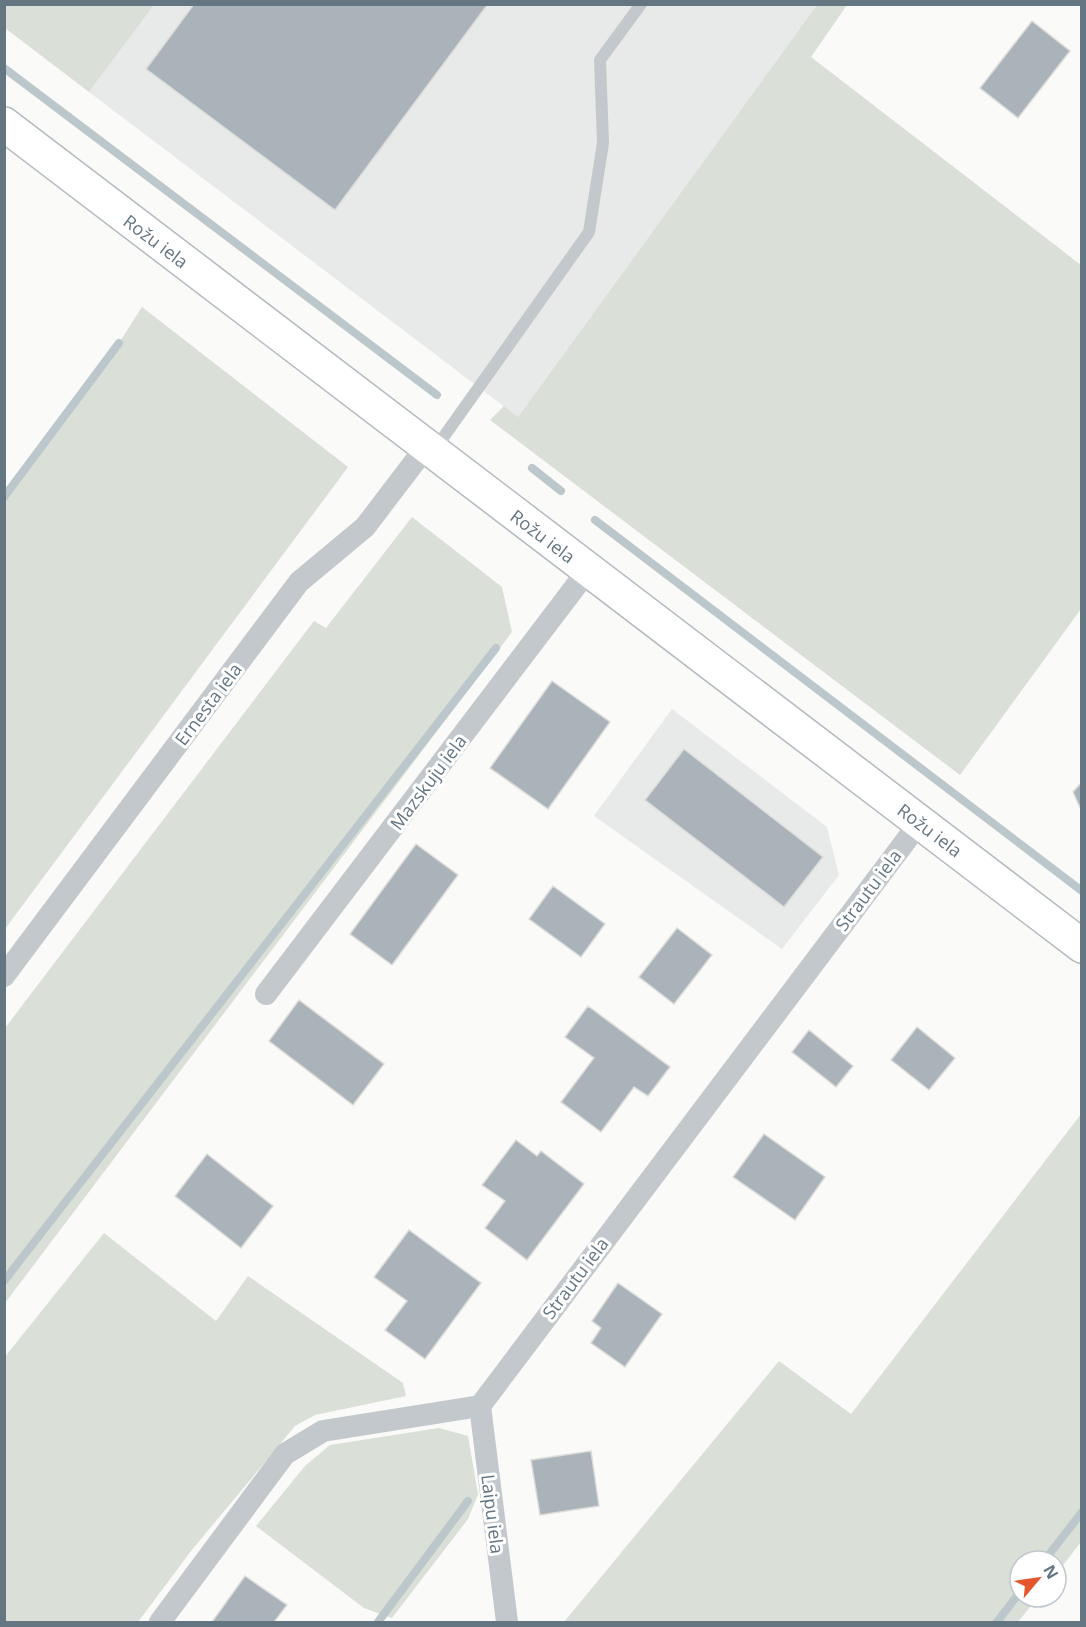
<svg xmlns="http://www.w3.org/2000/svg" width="1086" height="1627" font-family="'Open Sans',sans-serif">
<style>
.built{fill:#e8e9e9}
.green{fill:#dadfd7}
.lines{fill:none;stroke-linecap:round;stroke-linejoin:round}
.stream{stroke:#bbc7cb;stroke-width:8}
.building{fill:#aab3b9;stroke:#dcdcda;stroke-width:1.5}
.secondary-casing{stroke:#b3babf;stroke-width:36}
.lane{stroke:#c3c8cc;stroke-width:12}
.street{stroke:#c3c8cc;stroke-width:22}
.secondary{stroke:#fff;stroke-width:33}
.labels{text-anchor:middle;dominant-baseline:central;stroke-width:6;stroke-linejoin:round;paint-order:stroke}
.street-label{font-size:18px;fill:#657683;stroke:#fff}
</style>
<rect width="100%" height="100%" fill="#fafaf8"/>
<!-- built -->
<g class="built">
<polygon points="154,5 817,5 518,417 89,92"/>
<polygon points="672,709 827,827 839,875 782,949 594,816"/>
</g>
<!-- green -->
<g class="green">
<polygon points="4,5 5,4 154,5 89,92 5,28"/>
<polygon points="817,5 847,5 811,57 1081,265 1081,609 960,775 490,420 504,406 518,417"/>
<polygon points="142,307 348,467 5,929 5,498 119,343"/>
<polygon points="412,517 502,587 512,632 5,1303 5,1028 314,621 326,628"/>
<polygon points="1081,1114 1081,1542 1056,1574 1056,1561 1020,1561 1020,1597 1038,1597 1018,1622 564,1622 779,1361 851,1414"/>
<polygon points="104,1233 216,1321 248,1276 403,1383 406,1396 315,1415 295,1426 191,1551 138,1622 5,1622 4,1358"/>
<polygon points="439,1428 468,1436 478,1494 468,1519 392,1618 364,1608 256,1526 305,1466 330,1445"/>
</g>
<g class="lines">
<!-- stream -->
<g class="stream">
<polyline points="4,68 437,395"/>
<polyline points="532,468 561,491"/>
<polyline points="4,497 119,343"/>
<polyline points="595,520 1082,891"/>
<polyline points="4,1281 496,648"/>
<polyline points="1044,1561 1082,1512"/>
<polyline points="378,1622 468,1501"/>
<polyline points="997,1622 1020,1592"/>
</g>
</g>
<!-- building -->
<g class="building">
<polygon points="194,4 488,4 335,210 146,69"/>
<polygon points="1032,21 1070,51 1018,118 980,88"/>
<polygon points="552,681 610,722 548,809 490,768"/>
<polygon points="684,749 823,857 784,907 645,800"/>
<polygon points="1082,782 1082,812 1073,792"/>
<polygon points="416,844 458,875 392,965 350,934"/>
<polygon points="553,886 605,924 581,957 529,919"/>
<polygon points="677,928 712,955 674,1004 639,977"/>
<polygon points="299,1000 384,1064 353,1105 269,1041"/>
<polygon points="588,1006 670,1067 648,1096 634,1087 601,1132 561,1102 594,1058 565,1037"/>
<polygon points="917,1027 955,1058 929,1090 891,1060"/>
<polygon points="809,1030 853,1066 836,1087 792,1052"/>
<polygon points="764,1134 825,1177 795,1220 733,1177"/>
<polygon points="516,1140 537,1156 541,1151 584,1184 527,1260 485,1228 505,1201 482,1185"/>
<polygon points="207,1154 273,1206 241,1248 175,1196"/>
<polygon points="409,1230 481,1283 425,1359 385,1330 407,1301 374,1277"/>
<polygon points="618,1283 662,1314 625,1367 591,1343 601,1328 592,1321"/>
<polygon points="591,1451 599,1506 540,1515 531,1460"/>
<polygon points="245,1576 287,1605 274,1622 212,1622"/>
</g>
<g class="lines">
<defs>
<polyline id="secondary" points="4,124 1082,946"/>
</defs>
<!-- secondary casing -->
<use href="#secondary" class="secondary-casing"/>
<!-- lane -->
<polyline class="lane" points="435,449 589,232 603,143 600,60 641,4"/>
<!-- street -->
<g class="street">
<polyline points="4,976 299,582 365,527 426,447"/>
<polyline points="266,994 588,570"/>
<polyline points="480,1406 507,1622"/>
<polyline points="160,1622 285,1454 323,1431 480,1406 920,822"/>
</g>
<!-- secondary -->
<use href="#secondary" class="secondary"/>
</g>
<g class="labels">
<!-- street labels -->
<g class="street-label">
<text transform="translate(156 241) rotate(37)">Rožu iela</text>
<text transform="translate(543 536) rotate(37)">Rožu iela</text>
<text transform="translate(208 704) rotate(-53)">Ernesta iela</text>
<text transform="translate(428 782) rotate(-53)">Mazskuju iela</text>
<text transform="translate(930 830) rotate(37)">Rožu iela</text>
<text transform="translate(868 890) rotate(-53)">Strautu iela</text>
<text transform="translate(575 1278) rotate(-53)">Strautu iela</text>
<text transform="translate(493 1514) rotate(83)">Laipu iela</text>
</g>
</g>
<!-- border -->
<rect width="1086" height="1627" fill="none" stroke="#657683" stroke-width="12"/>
<!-- north arrow -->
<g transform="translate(1038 1579) rotate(61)"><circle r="28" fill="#ffffff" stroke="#c1c8cd" stroke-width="1.5"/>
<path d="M0-4.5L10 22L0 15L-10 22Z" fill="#e4572e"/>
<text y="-9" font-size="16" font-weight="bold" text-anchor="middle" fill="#657683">N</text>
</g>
</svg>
